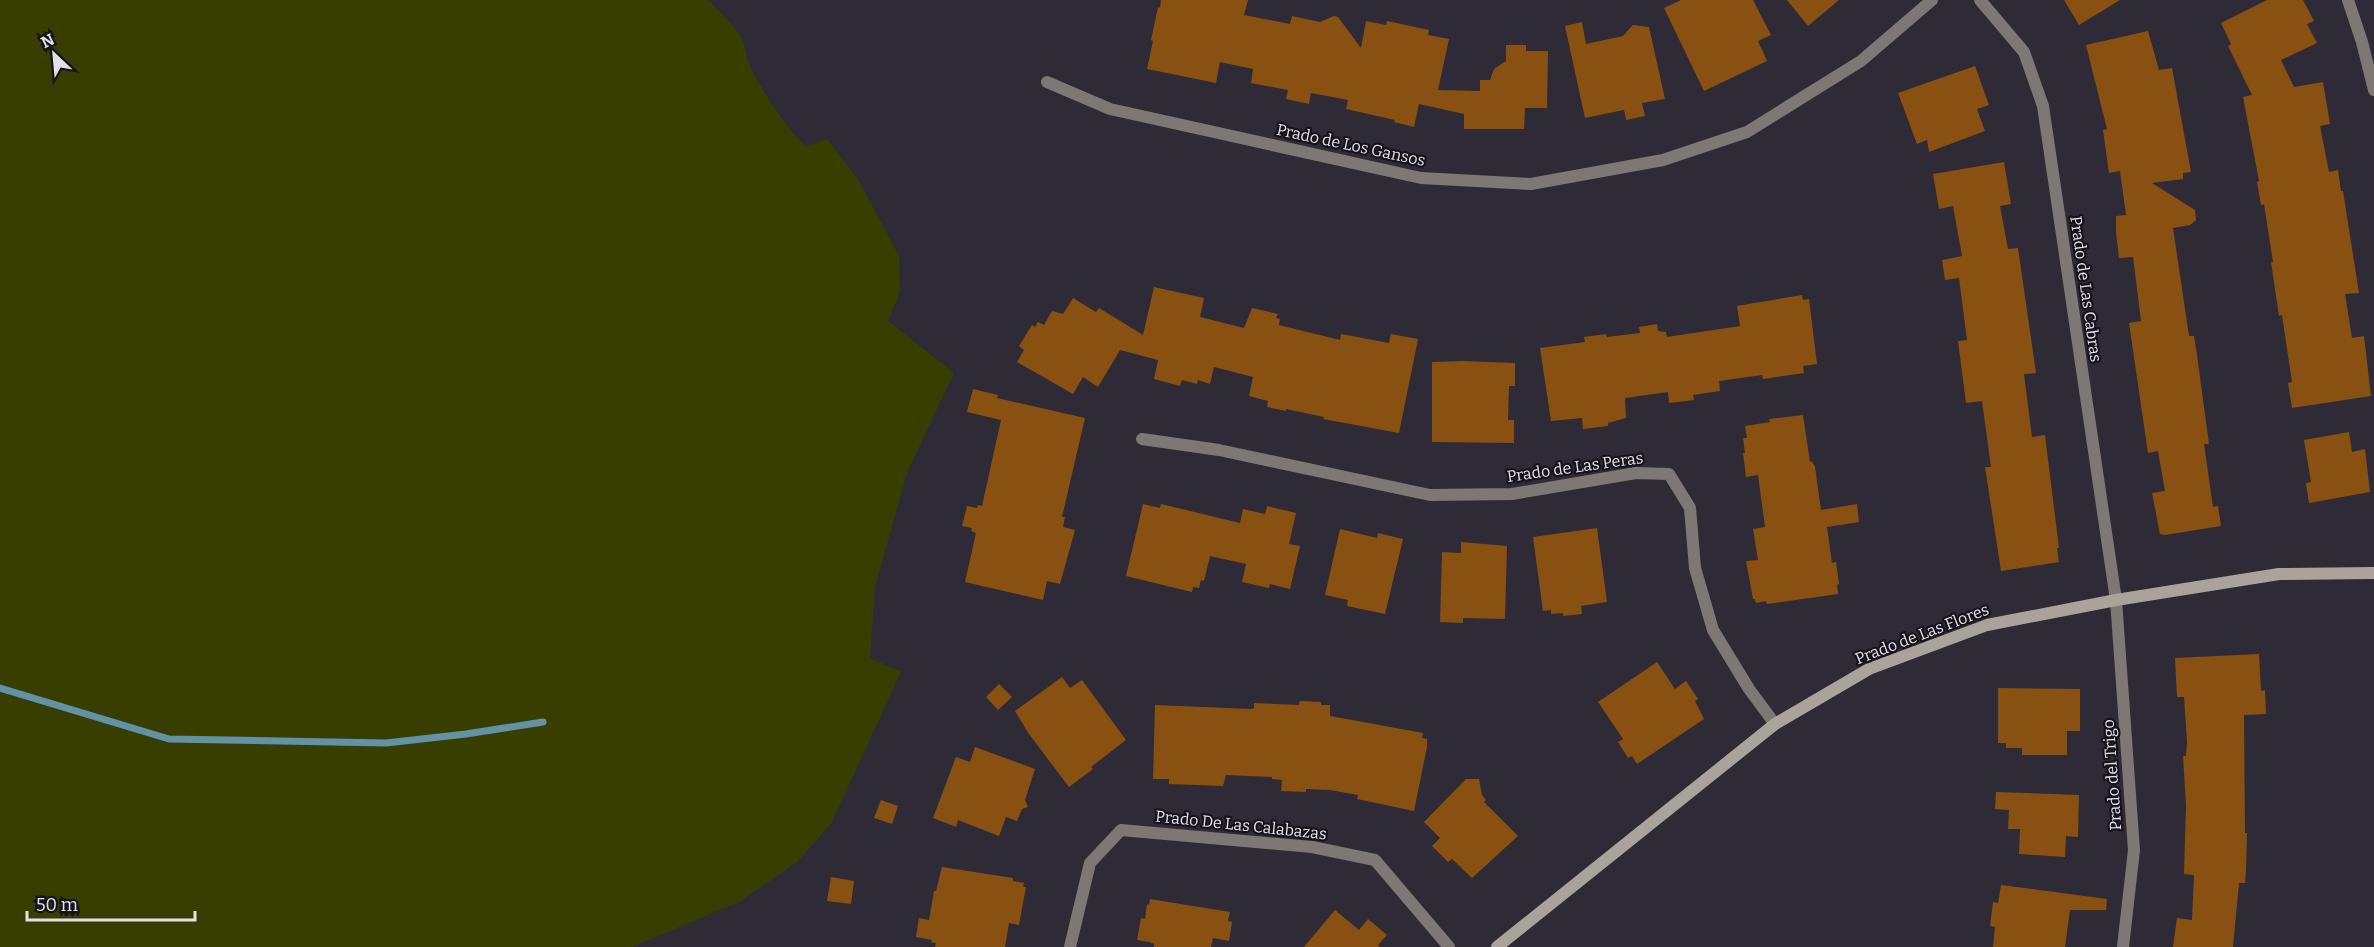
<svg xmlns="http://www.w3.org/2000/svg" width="2374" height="947" font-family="Bitter,serif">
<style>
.green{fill:#383e00}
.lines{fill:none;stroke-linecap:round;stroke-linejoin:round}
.stream{stroke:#6392a6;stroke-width:7}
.building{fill:#885111}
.street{stroke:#7d7873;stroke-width:12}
.secondary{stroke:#aaa39a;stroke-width:12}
.labels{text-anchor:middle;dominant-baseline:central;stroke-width:4.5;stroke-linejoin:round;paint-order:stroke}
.street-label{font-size:16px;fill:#e2e0e9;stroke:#16141a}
</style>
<rect width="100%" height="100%" fill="#2e2b37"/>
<!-- green -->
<path class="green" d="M0,0H708C719,12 734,24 742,39C746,47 746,58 750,66C762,92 786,127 806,147L827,139L859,181L899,256L900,292L888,321L954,373L907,473L875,587L870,658L901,672L831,824L797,862L739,902L632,947H0Z"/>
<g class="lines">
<!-- stream -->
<polyline class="stream" points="0,688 169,739 386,743 466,734 543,722"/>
</g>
<!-- building -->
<g class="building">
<polygon points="1161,0 1248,0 1244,15 1290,24 1292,16 1320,22 1334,16 1338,17 1361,48 1366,21 1386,25 1387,21 1429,30 1428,35 1449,39 1438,90 1480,91 1480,80 1490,80 1494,69 1506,61 1506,45 1526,45 1526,51 1548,51 1547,108 1525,108 1524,129 1464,129 1464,114 1419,104 1414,127 1394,122 1395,120 1346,109 1348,100 1311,93 1309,104 1286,99 1288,90 1251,83 1253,69 1220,62 1216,83 1147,69 1153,41 1151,40 1158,7 1160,8"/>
<polygon points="1681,0 1753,0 1771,35 1758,41 1767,61 1704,91 1664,8"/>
<polygon points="1787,0 1839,0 1808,26"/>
<polygon points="2064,0 2120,0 2079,25"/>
<polygon points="2267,0 2303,0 2314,21 2307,24 2317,43 2281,60 2294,87 2323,82 2330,124 2320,126 2329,172 2338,170 2341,191 2343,191 2359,293 2345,294 2352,338 2364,336 2371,396 2292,408 2288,383 2292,382 2282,315 2279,316 2276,296 2271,262 2273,262 2264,204 2261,205 2257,182 2259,181 2243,97 2252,95 2228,46 2231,44 2221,23"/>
<polygon points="1582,22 1586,44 1623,36 1633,25 1649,27 1665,99 1642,103 1645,116 1626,120 1624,110 1585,118 1565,26"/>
<polygon points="2148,31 2159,70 2172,68 2191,172 2183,173 2183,179 2152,183 2195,210 2196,220 2190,225 2173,228 2189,336 2194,336 2197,355 2209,444 2204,444 2213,507 2218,506 2221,526 2165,535 2160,534 2152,493 2165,491 2158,451 2148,453 2129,323 2141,321 2133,257 2119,258 2116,232 2116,216 2126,215 2120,171 2109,173 2103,130 2107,129 2086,45"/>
<polygon points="1975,66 1989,105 1977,109 1985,131 1929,152 1927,140 1917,144 1898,93"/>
<polygon points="2004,162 2011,204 2000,206 2008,249 2018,248 2036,373 2024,374 2032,437 2045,435 2059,548 2057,548 2059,562 2001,571 1985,467 1991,467 1982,401 1966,403 1958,341 1967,340 1959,278 1945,280 1942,260 1962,256 1953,206 1939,209 1933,174"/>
<polygon points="1154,287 1204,298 1200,317 1244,328 1252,308 1278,314 1276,318 1280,319 1279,325 1340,340 1341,334 1389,343 1391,334 1418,339 1399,433 1323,419 1324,417 1286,409 1286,411 1267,407 1268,401 1249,396 1253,377 1214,367 1210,384 1198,380 1197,384 1182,380 1180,386 1154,379 1158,360 1120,350 1098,387 1083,377 1073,394 1017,362 1024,350 1019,346 1032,325 1035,327 1038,322 1044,325 1052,311 1063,314 1073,298 1096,312 1099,308 1143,335"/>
<polygon points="1802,295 1803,300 1809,299 1810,307 1817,364 1803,366 1804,373 1763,379 1762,375 1719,381 1720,391 1693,395 1694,400 1669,403 1668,392 1625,398 1626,418 1608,423 1608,426 1583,429 1582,418 1551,421 1540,348 1585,342 1584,337 1606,334 1607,337 1640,333 1639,327 1657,324 1658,331 1666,332 1667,337 1740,326 1737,306"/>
<polygon points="1463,361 1515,363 1515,386 1509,386 1508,420 1514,420 1514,443 1432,442 1432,362"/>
<polygon points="973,389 998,395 997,398 1085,418 1062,517 1065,517 1063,527 1075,530 1060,584 1047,581 1043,600 965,582 976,533 971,531 972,528 962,526 967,506 977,508 978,505 982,506 1001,420 967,412"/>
<polygon points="1803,415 1810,462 1812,461 1815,467 1821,510 1857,504 1859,522 1827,527 1832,563 1836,562 1839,584 1837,585 1838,594 1767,604 1766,601 1756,603 1755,599 1753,599 1746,561 1758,560 1753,529 1765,527 1758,475 1746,477 1743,453 1745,453 1743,438 1747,438 1745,426 1770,422 1769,419"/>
<polygon points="2349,432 2352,452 2365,449 2370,492 2309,503 2306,483 2311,482 2304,440"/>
<polygon points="1143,504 1160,508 1161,504 1240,523 1243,509 1265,514 1267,506 1296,513 1289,544 1300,546 1290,589 1270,584 1269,588 1242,582 1246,564 1210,556 1204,581 1201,580 1199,588 1193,587 1192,592 1126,576"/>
<polygon points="1597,528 1607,602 1581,606 1582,614 1563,616 1563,613 1551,614 1551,610 1543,611 1533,537"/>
<polygon points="1340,529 1377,538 1378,533 1403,539 1385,614 1347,606 1348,600 1325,595"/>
<polygon points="1461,542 1507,546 1505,619 1463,618 1463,623 1440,622 1442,552 1461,553"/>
<polygon points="2259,654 2261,691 2265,690 2266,714 2244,715 2245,833 2247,833 2246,870 2245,883 2239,883 2233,947 2173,947 2177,918 2192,920 2194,875 2184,874 2186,805 2183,756 2186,756 2187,742 2184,697 2177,697 2175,658"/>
<polygon points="1657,662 1675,689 1686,681 1698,699 1695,701 1704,719 1637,764 1632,756 1628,758 1618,742 1623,739 1598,702"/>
<polygon points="1062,677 1070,688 1082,680 1126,740 1091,767 1093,769 1069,787 1029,734 1015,711"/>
<polygon points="999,684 1012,697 998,710 986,697"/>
<polygon points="1998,688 2080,689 2080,731 2067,731 2067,755 2022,755 2022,748 2006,748 2006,743 1998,743"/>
<polygon points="1300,701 1321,702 1321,705 1330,705 1330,716 1423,733 1422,738 1427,739 1427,747 1414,811 1357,799 1358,795 1330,790 1306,789 1306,792 1281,791 1282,780 1272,779 1272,777 1226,775 1223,786 1169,784 1169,779 1153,779 1155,705 1251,709 1254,708 1254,703 1299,705"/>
<polygon points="975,747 1035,769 1025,800 1028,807 1022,809 1017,821 1006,817 999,836 958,820 956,827 933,818 956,757 970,762"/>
<polygon points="1466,779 1479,779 1482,795 1486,800 1484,802 1518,836 1472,878 1452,859 1448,862 1432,846 1440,838 1424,822"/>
<polygon points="1996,792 2079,795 2078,837 2066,836 2065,857 2019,854 2020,829 2008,829 2009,810 1995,809"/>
<polygon points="881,800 898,806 892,824 874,818"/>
<polygon points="942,867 1013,878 1013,881 1024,883 1023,887 1026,887 1019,925 1009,923 1005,947 935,947 936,943 931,942 932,940 916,937 919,918 929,920 934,891 936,891"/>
<polygon points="831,877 854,881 851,904 827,901"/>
<polygon points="2001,885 2107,899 2106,910 2070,910 2065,947 1993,947 1995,927 1990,926 1993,902 1998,903"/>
<polygon points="1150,899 1230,912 1228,921 1232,922 1229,941 1213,938 1211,947 1154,947 1154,944 1149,942 1137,940 1141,918 1145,919 1147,904 1149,905"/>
<polygon points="1335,910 1359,930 1368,919 1387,935 1378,945 1380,947 1304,947"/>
</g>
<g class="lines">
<!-- street -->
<g class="street">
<polyline points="1980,0 2024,52 2043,106 2116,600 2134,850 2123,947"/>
<polyline points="2348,0 2362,42 2374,90"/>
<polyline points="1047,82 1110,109 1421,178 1531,184 1663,160 1747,132 1861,61 1932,0"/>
<polyline points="1142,439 1219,450 1430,495 1512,494 1636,473 1669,474 1690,508 1695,568 1713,630 1749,689 1775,724"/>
<polyline points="1070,947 1090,863 1121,830 1312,847 1375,860 1449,947"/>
</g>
<!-- secondary -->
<polyline class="secondary" points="1497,947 1775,724 1869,669 1987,625 2116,600 2279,574 2374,573"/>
</g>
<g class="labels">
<!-- street labels -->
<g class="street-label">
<text transform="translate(1351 145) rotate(12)">Prado de Los Gansos</text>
<text transform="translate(2086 289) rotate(82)">Prado de Las Cabras</text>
<text transform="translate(1575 467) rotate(-8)">Prado de Las Peras</text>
<text transform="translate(1922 634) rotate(-21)">Prado de Las Flores</text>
<text transform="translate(2112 775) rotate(-94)">Prado del Trigo</text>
<text transform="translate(1241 825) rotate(6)">Prado De Las Calabazas</text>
</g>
</g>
<!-- north arrow -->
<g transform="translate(54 54) rotate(334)" stroke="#16141a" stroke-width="4.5" paint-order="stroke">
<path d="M0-4.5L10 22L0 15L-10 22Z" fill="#e2e0e9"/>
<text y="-9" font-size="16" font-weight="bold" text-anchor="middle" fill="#e2e0e9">N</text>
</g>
<!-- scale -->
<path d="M27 911v9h168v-9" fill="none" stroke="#e2e0e9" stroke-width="3"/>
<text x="36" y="911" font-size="18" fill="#e2e0e9" stroke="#16141a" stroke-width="4.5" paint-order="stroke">50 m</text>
</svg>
